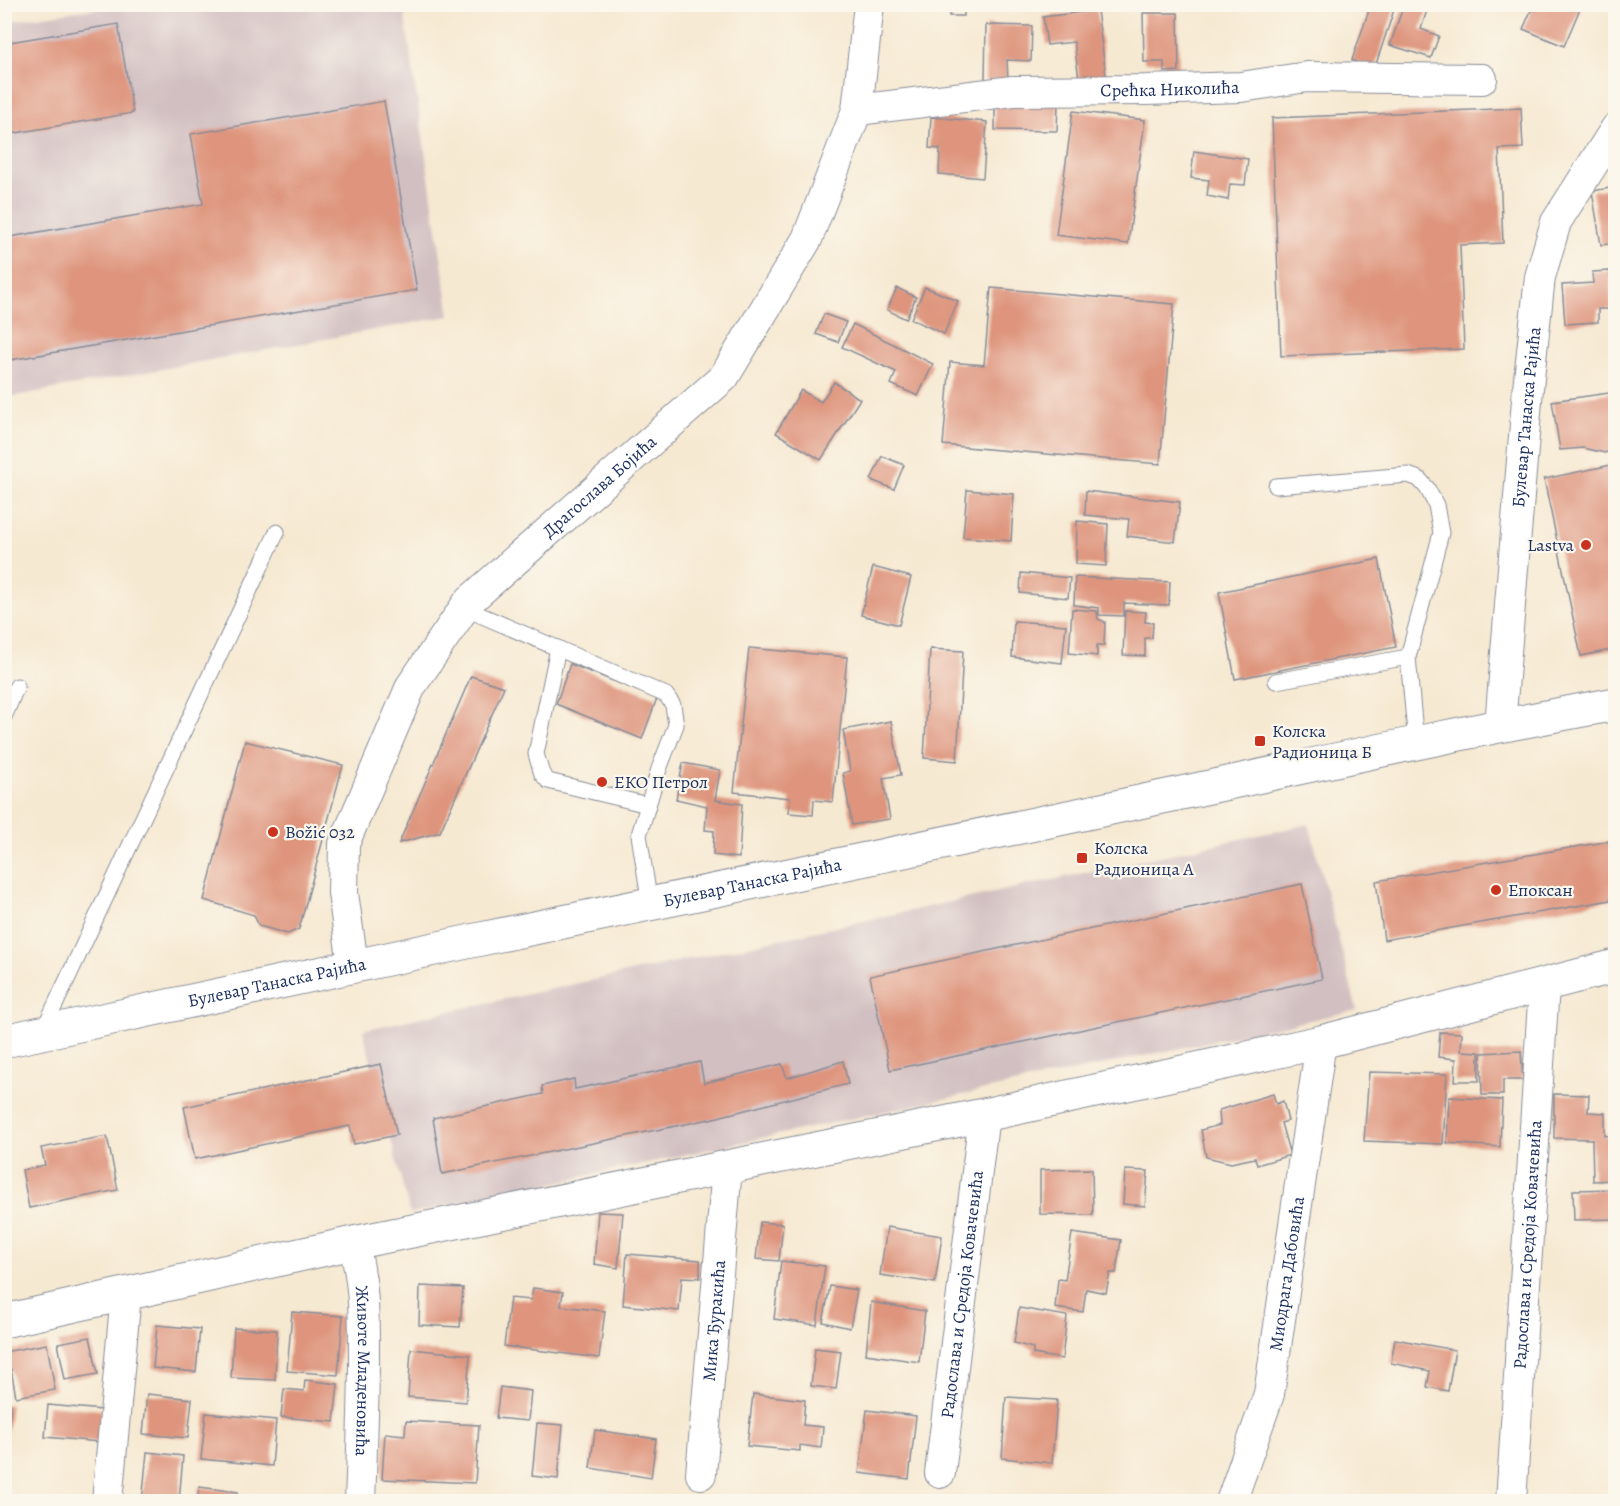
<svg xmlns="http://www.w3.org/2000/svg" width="1620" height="1506" font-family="Alegreya,serif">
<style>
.industrial{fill:#d2bfc1}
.building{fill:#de947d}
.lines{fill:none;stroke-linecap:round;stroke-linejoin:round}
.service-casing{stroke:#888c98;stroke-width:17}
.minor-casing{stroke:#888c98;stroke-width:32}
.tertiary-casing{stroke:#888c98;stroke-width:35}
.secondary-casing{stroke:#888c98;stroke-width:35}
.service{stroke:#fff;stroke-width:15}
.minor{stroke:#fff;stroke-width:30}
.tertiary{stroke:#fff;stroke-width:33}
.secondary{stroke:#fff;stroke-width:33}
.poi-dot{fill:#c8321e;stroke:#fbf7ec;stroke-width:2}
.labels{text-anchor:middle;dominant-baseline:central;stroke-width:4.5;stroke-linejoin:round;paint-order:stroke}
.street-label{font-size:18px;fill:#1b2f5e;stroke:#fbf7ec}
.poi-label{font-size:18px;fill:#1b2f5e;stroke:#fbf7ec;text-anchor:start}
</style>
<rect width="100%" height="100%" fill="#fbf7ec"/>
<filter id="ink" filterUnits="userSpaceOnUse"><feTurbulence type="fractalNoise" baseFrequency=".0167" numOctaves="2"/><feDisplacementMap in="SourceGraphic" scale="12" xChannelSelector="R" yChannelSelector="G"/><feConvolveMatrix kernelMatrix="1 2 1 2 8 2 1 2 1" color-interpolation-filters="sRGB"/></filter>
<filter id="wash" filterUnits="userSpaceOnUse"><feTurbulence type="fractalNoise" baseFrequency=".008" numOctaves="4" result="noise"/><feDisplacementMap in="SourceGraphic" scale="24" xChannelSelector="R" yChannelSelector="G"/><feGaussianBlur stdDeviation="1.35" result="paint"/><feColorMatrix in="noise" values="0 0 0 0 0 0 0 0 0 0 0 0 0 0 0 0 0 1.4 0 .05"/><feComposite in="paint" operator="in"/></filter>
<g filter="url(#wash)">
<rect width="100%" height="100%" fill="#f6e9d2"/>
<!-- industrial -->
<g class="industrial">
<polygon points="126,4 403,5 450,316 5,398 4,22"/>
<polygon points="1309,824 1357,1010 410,1214 363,1030"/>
</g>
<g id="blocks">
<!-- building -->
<g class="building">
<polygon points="950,4 964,4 964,16 949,16"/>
<polygon points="1371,4 1396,4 1374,70 1352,60"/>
<polygon points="1404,4 1429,4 1421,29 1439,36 1431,58 1390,45"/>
<polygon points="1534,4 1582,4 1564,46 1523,29"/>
<polygon points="1097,10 1106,75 1079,79 1074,42 1047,45 1043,17"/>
<polygon points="1143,13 1178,13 1179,71 1164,72 1164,62 1144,62"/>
<polygon points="118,24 133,113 4,135 4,43"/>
<polygon points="986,25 1032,26 1031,61 1007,60 1008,80 985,80"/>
<polygon points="384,101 417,290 4,361 4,238 203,204 191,134"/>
<polygon points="995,103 1058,104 1057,131 995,130"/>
<polygon points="1521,108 1523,148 1499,149 1503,243 1460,245 1464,349 1281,356 1272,118"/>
<polygon points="1073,111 1145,120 1128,244 1056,235"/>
<polygon points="931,117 987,122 983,178 939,174 940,149 929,148"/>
<polygon points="1194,151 1248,159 1245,185 1230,184 1228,200 1207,196 1209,180 1191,178"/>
<polygon points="1616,187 1616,243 1601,245 1592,191"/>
<polygon points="1610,271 1612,309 1598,309 1598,322 1565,324 1562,285 1593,283 1592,272"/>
<polygon points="925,287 958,301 944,334 911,319"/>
<polygon points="897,288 916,297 906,319 887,310"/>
<polygon points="991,288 1174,304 1160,464 943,445 950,362 984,365"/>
<polygon points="824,314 846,322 838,342 816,334"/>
<polygon points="853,324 933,364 918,396 891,384 896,372 842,347"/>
<polygon points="834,382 860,399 821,460 776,433 801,390 821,402"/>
<polygon points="1616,392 1616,447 1605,453 1583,448 1560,450 1552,401"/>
<polygon points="882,456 904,465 894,489 871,480"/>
<polygon points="1616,464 1616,649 1581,656 1544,479"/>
<polygon points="967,490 1014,494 1011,541 963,537"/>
<polygon points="1086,491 1180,502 1175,542 1127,536 1129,519 1085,515"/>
<polygon points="1077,521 1108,524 1106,566 1076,564"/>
<polygon points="1379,559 1396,647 1235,679 1219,592"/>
<polygon points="873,567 911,577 899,625 861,615"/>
<polygon points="1021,573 1070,578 1068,598 1020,593"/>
<polygon points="1075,577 1170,582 1169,605 1124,603 1124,616 1099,615 1099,608 1074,605"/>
<polygon points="1072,609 1097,611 1098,619 1105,622 1104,645 1097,645 1097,656 1069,653"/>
<polygon points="1125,611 1146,612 1145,622 1153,623 1152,638 1145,638 1145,656 1123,655"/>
<polygon points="1014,621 1066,625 1062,663 1012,657"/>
<polygon points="749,648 847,657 833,802 814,800 813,815 789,813 790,798 734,792"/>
<polygon points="930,649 963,651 957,761 924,758"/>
<polygon points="570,664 657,698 642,739 556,704"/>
<polygon points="471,676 504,687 440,832 399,843"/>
<polygon points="891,721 901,775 883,778 890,819 852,825 843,773 850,771 843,730"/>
<polygon points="245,741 343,765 299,929 288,934 259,926 254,915 204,900"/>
<polygon points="683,763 720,770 715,800 742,804 739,858 713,855 714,831 705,830 707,806 676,799"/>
<polygon points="1616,840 1616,899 1384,940 1376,881"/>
<polygon points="1302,884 1322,979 890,1070 870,976"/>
<polygon points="1440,1032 1462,1033 1461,1051 1479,1052 1479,1081 1455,1081 1456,1059 1438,1057"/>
<polygon points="1521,1051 1523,1080 1503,1080 1503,1095 1482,1095 1481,1053"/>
<polygon points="843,1061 848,1084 710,1119 442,1174 433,1118 543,1094 542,1086 574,1079 575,1089 700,1062 704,1083 782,1064 787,1078"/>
<polygon points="381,1064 397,1135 354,1144 350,1126 195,1159 184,1107"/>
<polygon points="1369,1072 1447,1074 1443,1144 1364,1141"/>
<polygon points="1273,1094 1276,1104 1283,1101 1288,1121 1281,1123 1290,1155 1257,1165 1255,1158 1231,1163 1206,1157 1201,1130 1220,1125 1219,1110"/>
<polygon points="1554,1094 1589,1095 1588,1112 1605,1113 1605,1136 1616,1135 1616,1180 1593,1181 1592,1139 1554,1138"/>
<polygon points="1449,1097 1502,1100 1500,1147 1447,1143"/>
<polygon points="107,1136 118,1190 29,1208 22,1170 45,1165 41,1148"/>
<polygon points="1092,1169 1093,1215 1040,1214 1040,1170"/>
<polygon points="1125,1170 1148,1171 1145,1206 1123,1204"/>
<polygon points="1616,1189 1616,1219 1574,1220 1573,1190"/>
<polygon points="598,1212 623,1213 618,1268 594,1264"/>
<polygon points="760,1222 783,1224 779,1261 756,1259"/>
<polygon points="887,1227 942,1236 935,1283 880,1275"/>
<polygon points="1072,1233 1121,1240 1116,1273 1110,1273 1106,1293 1086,1289 1083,1312 1055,1308 1058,1279 1065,1280"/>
<polygon points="627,1254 700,1260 700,1278 682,1277 679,1311 623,1305"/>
<polygon points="781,1261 825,1266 817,1325 774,1319"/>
<polygon points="420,1286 463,1288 460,1327 419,1325"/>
<polygon points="830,1286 857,1290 850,1328 823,1322"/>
<polygon points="533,1288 563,1292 561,1306 605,1311 599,1358 504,1346 510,1298 531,1300"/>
<polygon points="871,1302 925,1311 919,1362 866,1354"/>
<polygon points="1019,1308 1067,1316 1062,1359 1033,1354 1033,1348 1014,1343"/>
<polygon points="292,1312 343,1316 338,1375 287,1371"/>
<polygon points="157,1325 200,1329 196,1372 153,1368"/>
<polygon points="234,1328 277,1330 275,1380 231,1378"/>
<polygon points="90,1337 98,1374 65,1380 58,1343"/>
<polygon points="1395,1339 1455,1350 1448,1391 1427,1387 1430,1371 1391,1363"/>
<polygon points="47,1344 55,1390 16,1397 11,1369 4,1370 4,1352"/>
<polygon points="815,1348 841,1351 836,1389 811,1386"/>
<polygon points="411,1349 470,1355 466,1402 408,1397"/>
<polygon points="305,1380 338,1384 334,1422 281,1417 284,1389 304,1391"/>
<polygon points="500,1387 531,1391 528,1421 496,1418"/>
<polygon points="147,1394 192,1399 188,1438 143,1434"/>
<polygon points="753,1394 805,1400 803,1425 823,1427 821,1448 800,1445 800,1451 747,1446"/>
<polygon points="1006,1397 1057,1400 1052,1463 1002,1458"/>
<polygon points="4,1404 11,1405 6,1440 4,1440"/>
<polygon points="48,1405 102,1410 99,1442 45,1437"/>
<polygon points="867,1410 916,1416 909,1479 859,1473"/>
<polygon points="206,1413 276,1420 272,1466 201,1459"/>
<polygon points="406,1421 479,1425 475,1483 382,1479 385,1433 405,1435"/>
<polygon points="537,1423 563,1425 558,1479 532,1476"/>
<polygon points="595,1430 656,1439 651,1478 590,1468"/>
<polygon points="147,1452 183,1456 179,1502 142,1502"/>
<polygon points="199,1487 238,1492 237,1502 197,1502"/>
</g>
</g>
</g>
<g filter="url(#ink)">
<use href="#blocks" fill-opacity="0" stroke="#888c98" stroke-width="1.5"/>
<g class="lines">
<defs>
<g id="service">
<polyline points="1276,486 1408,475 1419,479 1427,488 1436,505 1441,533 1408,657 1416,743"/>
<polyline points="464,608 666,695 673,705 676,725 659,769 639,835 650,904"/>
<polyline points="558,648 536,754 542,774 548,781 648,805"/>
<polyline points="1276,681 1408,657"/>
<polyline points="4,717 17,686"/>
<polyline points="42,1033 277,532"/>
</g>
<g id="minor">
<path id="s1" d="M857,110L1013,91L1146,90L1241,87L1307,77L1482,79"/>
<path id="s2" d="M1500,725L1528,388L1540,277L1556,222L1616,128"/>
<path id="s3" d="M353,965L343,893L344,844L411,686L469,601L724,377L807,239L857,110L869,4"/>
<path id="s4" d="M353,1243C364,1279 364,1315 364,1353C364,1403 362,1452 360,1502"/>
<path id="s5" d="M940,1473L984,1115"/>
<path id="s6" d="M701,1474L727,1168"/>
<polyline points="107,1502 126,1294"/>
<path id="s7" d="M1231,1502L1269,1394L1321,1042"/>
<path id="s8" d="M1511,1502L1544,986"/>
</g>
<polyline id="tertiary" points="4,1321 353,1243 984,1115 1321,1042 1616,966"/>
<g id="secondary">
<path id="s9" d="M4,1041C352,965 700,893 1049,821C1238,782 1426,738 1616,704"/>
</g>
</defs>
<!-- service casing -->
<use href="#service" class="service-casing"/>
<!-- minor casing -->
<use href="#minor" class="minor-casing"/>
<!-- tertiary casing -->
<use href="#tertiary" class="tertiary-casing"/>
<!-- secondary casing -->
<use href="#secondary" class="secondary-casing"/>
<!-- service -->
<use href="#service" class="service"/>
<!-- minor -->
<use href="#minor" class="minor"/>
<!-- tertiary -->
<use href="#tertiary" class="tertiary"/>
<!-- secondary -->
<use href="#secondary" class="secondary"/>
</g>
</g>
<!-- markers -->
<g class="poi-dot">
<circle cx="1586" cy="545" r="6"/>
<rect x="1254" y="735" width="12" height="12" rx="3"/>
<circle cx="602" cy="782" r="6"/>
<circle cx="273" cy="832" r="6"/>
<rect x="1076" y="852" width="12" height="12" rx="3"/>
<circle cx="1496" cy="890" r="6"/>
</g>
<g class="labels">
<!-- street labels -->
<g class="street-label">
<text stroke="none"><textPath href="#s1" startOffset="314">Срећка Николића</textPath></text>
<text stroke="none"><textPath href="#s2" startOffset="309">Булевар Танаска Рајића</textPath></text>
<text stroke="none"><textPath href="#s3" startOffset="570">Драгослава Бојића</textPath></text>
<text stroke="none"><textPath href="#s9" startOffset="765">Булевар Танаска Рајића</textPath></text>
<text stroke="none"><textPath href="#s9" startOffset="279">Булевар Танаска Рајића</textPath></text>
<text stroke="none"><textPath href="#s8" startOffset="258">Радослава и Средоја Ковачевића</textPath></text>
<text stroke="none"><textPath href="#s7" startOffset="236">Миодрага Дабовића</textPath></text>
<text stroke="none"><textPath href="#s5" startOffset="180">Радослава и Средоја Ковачевића</textPath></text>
<text stroke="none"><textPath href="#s6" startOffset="154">Мика Ђуракића</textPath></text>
<text stroke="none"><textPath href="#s4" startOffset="129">Животе Младеновића</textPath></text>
</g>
<!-- poi labels -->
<g class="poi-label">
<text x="1574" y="545" text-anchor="end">Lastva</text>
<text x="1272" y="731">Колска<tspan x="1272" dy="21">Радионица Б</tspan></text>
<text x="614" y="782">ЕКО Петрол</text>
<text x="285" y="832">Božić 032</text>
<text x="1094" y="848">Колска<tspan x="1094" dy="21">Радионица А</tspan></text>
<text x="1508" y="890">Епоксан</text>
</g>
</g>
<!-- margin -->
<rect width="1620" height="1506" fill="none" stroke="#fbf7ec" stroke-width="24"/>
</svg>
